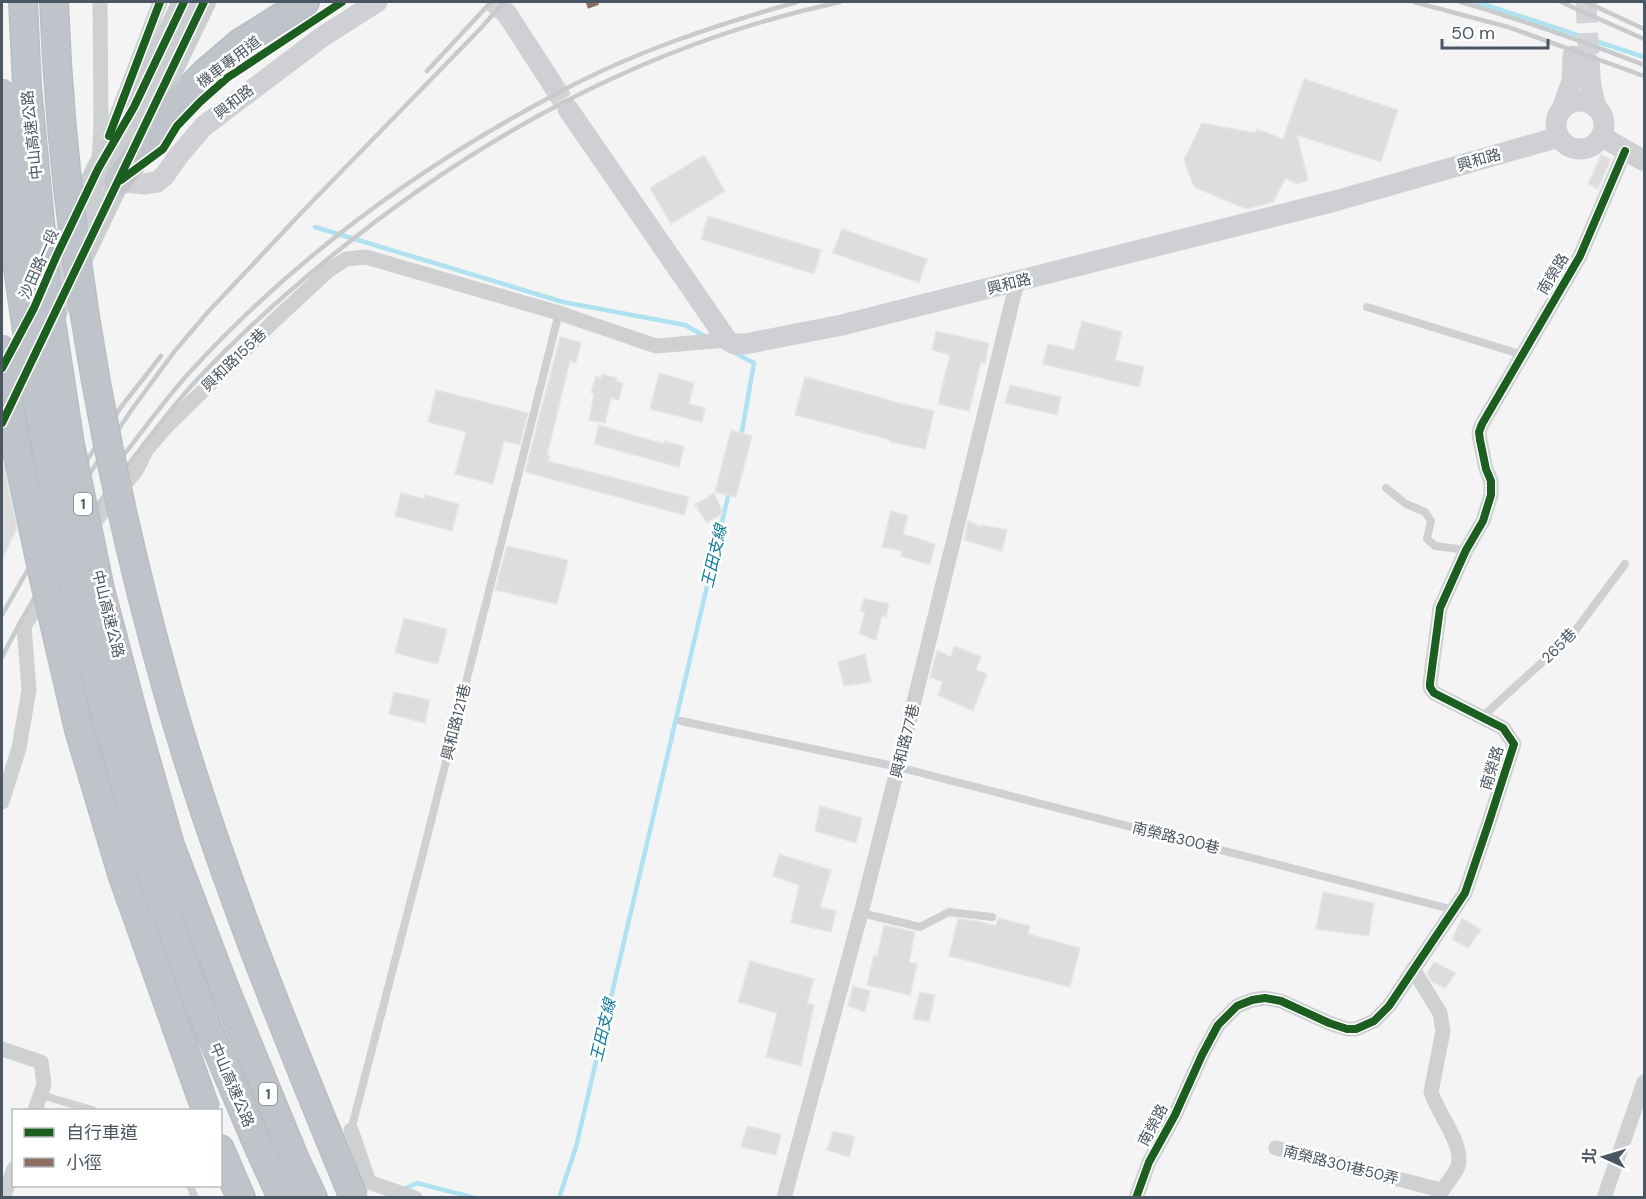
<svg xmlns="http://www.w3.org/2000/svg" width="1646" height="1199" font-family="'DM Sans','Noto Sans TC',sans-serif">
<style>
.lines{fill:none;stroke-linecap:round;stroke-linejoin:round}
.stream{stroke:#aee2f0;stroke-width:4.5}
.building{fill:#ddddde;stroke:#e5e6e7;stroke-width:1.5}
.secondary-tunnel{stroke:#d2d4d7;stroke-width:21;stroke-dasharray:21 10;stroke-linecap:butt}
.highway-casing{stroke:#b9bec3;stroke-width:30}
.lane{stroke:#ced0d2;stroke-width:8}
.street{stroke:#ced0d2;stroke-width:15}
.secondary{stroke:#ced0d4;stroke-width:21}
.primary{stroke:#caced1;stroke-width:24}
.highway{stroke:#bec4c9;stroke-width:27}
.rail{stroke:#c9cacc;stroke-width:4.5}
.highway-bridge-casing{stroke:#b9bec3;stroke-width:30;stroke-linecap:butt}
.highway-bridge{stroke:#bec4c9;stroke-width:27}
.quiet{stroke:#8d6e63;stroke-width:6;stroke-dasharray:12 6;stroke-linecap:butt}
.cycleway-casing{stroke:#fff;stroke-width:11}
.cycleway{stroke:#1b5e20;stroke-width:8}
.labels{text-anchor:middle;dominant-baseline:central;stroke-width:5;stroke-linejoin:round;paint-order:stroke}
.shield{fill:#fff;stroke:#808990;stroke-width:1.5}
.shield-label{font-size:14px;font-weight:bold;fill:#4a5661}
.street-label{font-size:15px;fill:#4a5661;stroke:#fff}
.water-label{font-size:16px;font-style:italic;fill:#0c7c9b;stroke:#fff}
</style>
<rect width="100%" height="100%" fill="#f4f4f4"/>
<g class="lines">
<!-- stream -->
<g class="stream">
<polyline points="1477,2 1644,57"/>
<polyline points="315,227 563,302 685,325 706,337"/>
<polyline points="735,353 754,363 741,437"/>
<polyline points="403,1190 417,1183 475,1198"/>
<polyline points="559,1198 576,1147 729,492"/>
</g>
</g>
<!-- building -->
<g class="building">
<polygon points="1304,79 1398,110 1381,162 1297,135 1308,180 1296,184 1286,178 1273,202 1246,209 1194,187 1184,160 1202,123 1255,133 1257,129 1283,139"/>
<polygon points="704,155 725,191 671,224 650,188"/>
<polygon points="1601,155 1611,159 1598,189 1588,184"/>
<polygon points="708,216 821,250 814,274 701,239"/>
<polygon points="842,229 927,259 919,283 833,253"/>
<polygon points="1082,321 1122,332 1115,360 1144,367 1139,387 1043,364 1048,344 1074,350"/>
<polygon points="936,331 989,343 985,363 981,362 969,411 938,404 950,355 932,350"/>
<polygon points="560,337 581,342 576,363 570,361 547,455 550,456 548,461 689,497 684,515 525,472"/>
<polygon points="659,373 694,383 689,404 705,408 702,422 650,409"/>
<polygon points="602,374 617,378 616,381 623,383 619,400 611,398 605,423 589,420 594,394 591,393 596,376 601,378"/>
<polygon points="805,377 886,399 886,400 934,411 925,449 890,442 891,440 795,415"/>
<polygon points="1010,385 1061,397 1057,415 1005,403"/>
<polygon points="436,390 528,413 520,445 504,441 493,484 455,474 466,432 428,422"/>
<polygon points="599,425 664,444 665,441 684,447 679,467 594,444"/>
<polygon points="731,430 752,436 736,497 715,492"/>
<polygon points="4,465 17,528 2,560 2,470"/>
<polygon points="401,493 424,499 425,495 459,504 452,531 395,516"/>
<polygon points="714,493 723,513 707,523 695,505"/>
<polygon points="891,511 908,516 903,534 935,544 930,565 901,556 902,551 882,547"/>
<polygon points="968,521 982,527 982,525 1007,530 1002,551 964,540"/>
<polygon points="507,546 568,560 557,604 495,590"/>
<polygon points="864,598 889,604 886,617 882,616 876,640 859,634 865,612 860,611"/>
<polygon points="404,618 447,629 438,664 395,653"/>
<polygon points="954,646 981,657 976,670 987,674 973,711 938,695 943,682 930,677 937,650 951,657"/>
<polygon points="865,654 871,682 844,686 838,662"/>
<polygon points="394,692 430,700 425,723 389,714"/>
<polygon points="820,806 862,818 856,843 815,831"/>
<polygon points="779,854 831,870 820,907 836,911 831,932 791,923 799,885 773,876"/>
<polygon points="1323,892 1374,903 1369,936 1316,929"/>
<polygon points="998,918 1030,926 1028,934 1080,948 1070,987 949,956 958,919 976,921 996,926"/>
<polygon points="1462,918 1481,930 1468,948 1452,939"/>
<polygon points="884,925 915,932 909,962 917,964 910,995 867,985 874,955 877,956"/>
<polygon points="750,961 814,979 807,1003 814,1005 801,1066 766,1057 777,1013 738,1002"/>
<polygon points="1434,962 1456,973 1445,988 1432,982 1427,973"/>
<polygon points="853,986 870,991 865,1012 848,1006"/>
<polygon points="920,992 935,995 929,1022 913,1019"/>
<polygon points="747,1126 781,1134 776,1155 741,1147"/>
<polygon points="833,1131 855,1137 849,1157 827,1150"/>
</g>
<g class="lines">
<!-- secondary-tunnel -->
<g class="secondary-tunnel">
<polyline points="493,2 507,14"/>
<polyline points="1586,2 1589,63"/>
<polyline points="551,82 568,109"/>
</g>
<defs>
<g id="highway">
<polyline points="118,181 171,108 205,73 240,43 305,2"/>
<polyline points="225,989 294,1157 313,1198"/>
<polyline points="206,1023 256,1141 282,1198"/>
<polyline points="220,1149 241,1198"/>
</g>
</defs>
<!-- highway casing -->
<use href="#highway" class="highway-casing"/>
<!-- lane -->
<g class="lane">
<polyline points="144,163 163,149 177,126 200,102 227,78 342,2"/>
<polyline points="1367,307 1523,355"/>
<polyline points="1386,488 1406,504 1425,512 1431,521 1427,539 1435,546 1466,550"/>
<polyline points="1482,717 1572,635 1625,564"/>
<polyline points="681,721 898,767 1454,910"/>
<polyline points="861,913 920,927 949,912 992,917"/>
<polyline points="41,1095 92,1110"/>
<polyline points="351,1130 421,861 559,313"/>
<polyline points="190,1186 195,1198"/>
</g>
<!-- street -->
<g class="street">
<polyline points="112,128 160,2"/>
<polyline points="99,160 101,126 100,2"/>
<polyline points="88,532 105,508 136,471 147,449 166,427 275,320 329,270 346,259 366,257 559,313 656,346 727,340"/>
<polyline points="2,802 19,748 29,690 24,626 70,559"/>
<path d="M1413,969L1440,1013L1443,1031L1431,1092C1438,1114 1464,1144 1458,1166C1455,1176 1443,1186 1438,1198"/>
<polyline points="2,1049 41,1062 44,1084 35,1110"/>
<polyline points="351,1130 369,1182 415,1198"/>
<polyline points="1276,1148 1441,1190"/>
<polyline points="3,1198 14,1169"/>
<polyline points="784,1198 861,913 898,767 1017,282"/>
<polyline points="1136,1198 1149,1162 1175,1115 1202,1055 1218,1025 1237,1006 1252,1000 1265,998 1281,1001 1329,1023 1347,1029 1356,1029 1374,1021 1389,1006 1465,893 1488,825 1514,744 1503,728 1434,693 1430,687 1430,683 1440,608 1466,550 1483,521 1491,495 1491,481 1486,469 1480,440 1479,432 1482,424 1580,256 1625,151"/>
<polyline points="1604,1198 1644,1082"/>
</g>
<!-- secondary -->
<g class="secondary">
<polyline points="507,14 551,82"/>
<polyline points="1589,63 1591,87 1596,108"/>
<circle cx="1580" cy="125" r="24"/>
<polyline points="568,109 727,340 734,344 745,344 842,325 1335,201 1559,137"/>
<polyline points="1562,109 1572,81 1573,56"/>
<polyline points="1601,136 1644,161"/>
<polyline points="107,174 118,181 144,184 157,182 165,175 179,155 204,126 322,37 377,2"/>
</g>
<!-- primary -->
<g class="primary">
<polyline points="43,286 98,169 134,107 184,2"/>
<polyline points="47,329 204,2"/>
</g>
<!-- highway -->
<use href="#highway" class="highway"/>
<!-- rail -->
<g class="rail">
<polyline points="1414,2 1508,27 1644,76"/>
<path d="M1461,2C1523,20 1584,42 1644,65"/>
<polyline points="1561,2 1644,39"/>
<polyline points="1586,2 1644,29"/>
<polyline points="427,71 491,2"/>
<path d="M110,473C136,440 161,404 189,373C293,259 420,166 556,94C631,53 715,25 797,2"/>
<polyline points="38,537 121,407 161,356"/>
<polyline points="2,615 34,559 130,412 174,352 208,312 303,211 481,28 504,2"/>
<path d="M2,657C38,585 82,523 132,460C152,434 172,407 194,383C234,340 278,300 323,263C474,138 648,43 840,2"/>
</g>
<defs>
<g id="highway-bridge">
<polyline points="23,2 27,86 47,294 70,444 100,589 137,729 170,845 225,989"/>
<path d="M54,2C63,234 104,465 167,689C216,863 285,1031 354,1198"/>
<polyline points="2,92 17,262 34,381 58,513 88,649 142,847 206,1023"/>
<polyline points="2,348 14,437 44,579 79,730 122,874 206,1110"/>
</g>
</defs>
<!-- highway-bridge casing -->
<use href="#highway-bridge" class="highway-bridge-casing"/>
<!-- highway-bridge -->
<use href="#highway-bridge" class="highway-bridge"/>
<!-- quiet -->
<polyline class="quiet" points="587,6 598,2"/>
<defs>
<g id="cycleway">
<polyline points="109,136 160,2"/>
<polyline points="121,180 163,149 177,126 200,102 227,78 342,2"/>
<polyline points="2,368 34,308 56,257 98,169 134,107 184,2"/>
<polyline points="2,423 204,2"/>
<polyline points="1136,1198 1149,1162 1175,1115 1202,1055 1218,1025 1237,1006 1252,1000 1265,998 1281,1001 1329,1023 1347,1029 1356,1029 1374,1021 1389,1006 1465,893 1488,825 1514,744 1503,728 1434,693 1430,687 1430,683 1440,608 1466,550 1483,521 1491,495 1491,481 1486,469 1480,440 1479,432 1482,424 1580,256 1625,151"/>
</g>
</defs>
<!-- cycleway casing -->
<use href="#cycleway" class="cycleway-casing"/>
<!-- cycleway -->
<use href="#cycleway" class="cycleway"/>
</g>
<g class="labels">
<!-- shield labels -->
<g class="shield">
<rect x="74" y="493" width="18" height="22" rx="4.5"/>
<rect x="259" y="1083" width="18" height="22" rx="4.5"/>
</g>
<g class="shield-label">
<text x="83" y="504">1</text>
<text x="268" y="1094">1</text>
</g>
<!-- street labels -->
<g class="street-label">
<text transform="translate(229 62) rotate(-37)">機車專用道</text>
<text transform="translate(234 102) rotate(-38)">興和路</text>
<text transform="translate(32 135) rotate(-96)">中山高速公路</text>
<text transform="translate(1479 160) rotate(-16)">興和路</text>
<text transform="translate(39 264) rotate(-66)">沙田路一段</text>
<text transform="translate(1553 274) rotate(-59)">南榮路</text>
<text transform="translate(1009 284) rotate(-14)">興和路</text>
<text transform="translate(234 360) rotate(-44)">興和路155巷</text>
<text transform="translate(108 614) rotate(76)">中山高速公路</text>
<text transform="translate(1559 646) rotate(-45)">265巷</text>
<text transform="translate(456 722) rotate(-76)">興和路121巷</text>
<text transform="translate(905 741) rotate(-76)">興和路77巷</text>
<text transform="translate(1492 768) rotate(-73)">南榮路</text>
<text transform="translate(1176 838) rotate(14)">南榮路300巷</text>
<text transform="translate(232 1085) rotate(67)">中山高速公路</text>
<text transform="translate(1153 1125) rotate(-62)">南榮路</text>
<text transform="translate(1341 1165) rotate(14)">南榮路301巷50弄</text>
</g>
<!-- water labels -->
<g class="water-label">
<text transform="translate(714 556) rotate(-77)">王田支線</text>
<text transform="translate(603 1030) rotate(-77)">王田支線</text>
</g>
</g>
<!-- border -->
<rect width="1646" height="1199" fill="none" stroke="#4a5661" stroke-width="6"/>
<!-- legend -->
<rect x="12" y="1109" width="210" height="78" fill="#ffffff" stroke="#b7bbc0" stroke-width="1.5"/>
<rect x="24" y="1128" width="30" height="9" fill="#1b5e20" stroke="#b7bbc0" stroke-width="1.5"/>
<text x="66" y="1139" font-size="18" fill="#4a5661">自行車道</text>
<rect x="24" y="1158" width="30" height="9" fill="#8d6e63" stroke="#b7bbc0" stroke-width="1.5"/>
<text x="66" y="1169" font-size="18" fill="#4a5661">小徑</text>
<!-- north arrow -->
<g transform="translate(1604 1157) rotate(274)" stroke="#ffffff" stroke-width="4.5" paint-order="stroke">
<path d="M0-4.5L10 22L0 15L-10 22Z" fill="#4a5661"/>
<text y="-9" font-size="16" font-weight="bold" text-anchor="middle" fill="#4a5661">北</text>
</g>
<!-- scale -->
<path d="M1442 39v9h106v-9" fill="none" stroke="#4a5661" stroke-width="3"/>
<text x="1451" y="39" font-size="18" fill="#4a5661" stroke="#ffffff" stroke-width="4.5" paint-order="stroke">50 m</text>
</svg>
